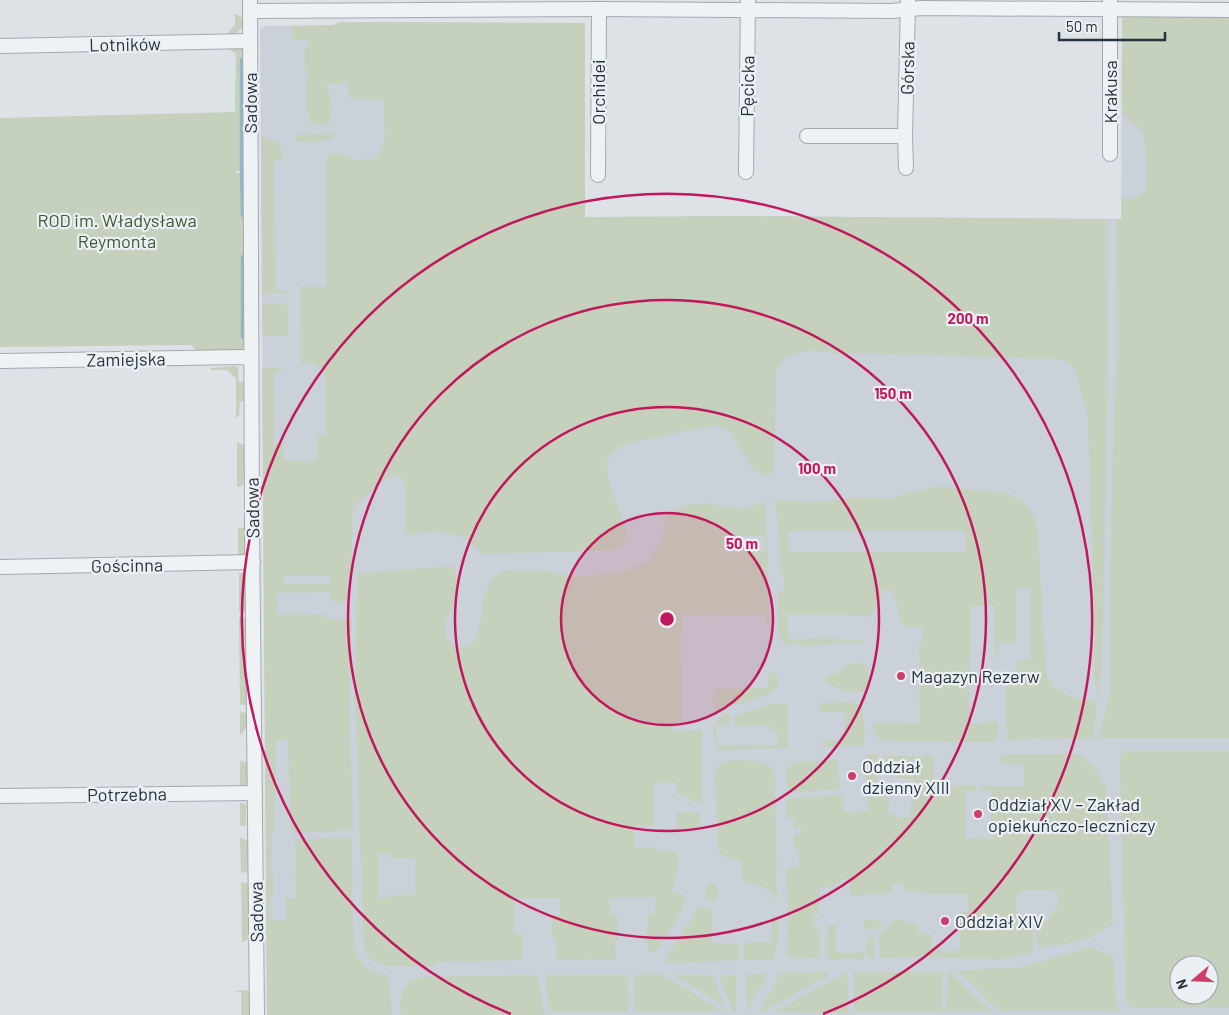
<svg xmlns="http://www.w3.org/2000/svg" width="1229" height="1015" font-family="Barlow,sans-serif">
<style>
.built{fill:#cad1d8;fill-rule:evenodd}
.green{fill:#c5d0bd;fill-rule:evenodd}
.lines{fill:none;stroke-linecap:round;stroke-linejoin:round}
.stream{stroke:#96b6c7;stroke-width:4.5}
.minor-casing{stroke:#a2aab0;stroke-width:16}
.minor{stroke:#eef2f5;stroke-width:14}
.ring{fill:none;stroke:#c2185b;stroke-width:2.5}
.poi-dot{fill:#ce3e6a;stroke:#ebf0f4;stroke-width:2}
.labels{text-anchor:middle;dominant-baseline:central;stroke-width:4.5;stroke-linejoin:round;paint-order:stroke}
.street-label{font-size:18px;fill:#26323d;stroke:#ebf0f4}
.park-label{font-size:18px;fill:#405833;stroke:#ebf0f4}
.poi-label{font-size:18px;fill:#26323d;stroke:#ebf0f4;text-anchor:start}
.centre{fill:#c2185b;stroke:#ebf0f4;stroke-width:2.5}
.ring-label{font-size:15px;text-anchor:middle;font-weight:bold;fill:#c2185b;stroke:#ebf0f4;stroke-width:4.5;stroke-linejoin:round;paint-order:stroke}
</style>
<rect width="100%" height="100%" fill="#dce2e6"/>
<!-- built -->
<path class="built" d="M341,22L585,23V218L746,216L1121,219L1122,26H1229V1015H267L260,28L266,26L333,25ZM1179,965H1209V995H1179Z"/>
<!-- green -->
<g class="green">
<polygon points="235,14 238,15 244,19 244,27 236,33 227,35 235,24"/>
<polygon points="1122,15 1229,15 1229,738 1098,738 1111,692 1110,610 1113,452 1117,351 1116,219 1121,219 1121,199 1135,198 1146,189 1147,164 1144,133 1122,113"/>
<path d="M341,22L585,23V217L746,216L1102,219L1107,222L1108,347L1102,661L1093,739L1035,738L1006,741L1007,734H1009L1006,725V679L1016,671L1017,661L1031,660L1030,588L1016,589V642L999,643V658H995V606H971V657H969L970,722L972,723L984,724L985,721H996C1001,728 999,737 992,742L883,741C877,737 873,732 873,723L920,724L919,643H923V627C917,626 909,628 904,625C894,620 903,593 885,588L882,592L879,602L871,617H869L866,615L781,614V616H788V639L807,640V638L842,639V640H866L861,643L851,644V642L807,646L795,643L786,646C774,638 778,606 778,593L784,591L783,570H780L779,532L775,501L780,500L821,502L854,497L885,499L939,486L1009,494L1023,502L1030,510L1035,519L1038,537L1046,675L1054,688L1073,698L1098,701L1094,675L1095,635L1088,417L1076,373L1071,363L1062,359L861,353L841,354L810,350L787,356L776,370L774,472L764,475L754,470L730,432L717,425L662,436L622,445L606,460L609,484L627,531L624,545L616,550L482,554L464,537L434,531L412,535L405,532L406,488L403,478L393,474L353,507L351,576L347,577L346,602L331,601L330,592L277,593V615L325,614L326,619H352L349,707L353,829L351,830L291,833L288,740H276V793L275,794V832H272L271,870L273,871V897H271V920L286,921V898H296L295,839L352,837L353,933C355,947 358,964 372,972C376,975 383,974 388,975L392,1015H267L262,368H281L282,369L273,376L274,446L284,442V461H317V435H326L325,369L318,368L316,363L301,364L300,287L326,286L327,153L342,154L351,160L376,159L385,140L384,100L350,99C347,93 350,86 345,81L340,84L327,83C326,90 329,94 331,100C332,107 331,116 329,123L326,125L309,123V112H306V79H308V71L305,70V47H309V40H293L292,26L333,25ZM789,531H965L966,533V552H789L788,532ZM284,575H316L330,576V584H284Z"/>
<polygon points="235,47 242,49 244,51 244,170 243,171 236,171 236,173 244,173 245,346 238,351 197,351 191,345 0,347 0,118 235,112 236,54 228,48 180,50 180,49"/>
<polygon points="330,133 333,135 334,139 331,140 297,142 295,137 297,135"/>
<path d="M261,137C276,140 281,141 283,158L274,162L276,290L286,291L285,293H271L270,295H262Z"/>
<polygon points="287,303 288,336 262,336 262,304"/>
<polygon points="235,366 238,368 239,382 245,382 245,400 240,402 239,416 236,418 236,379 227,370 211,370 211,368"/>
<polygon points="237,442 245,445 246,484 243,484 240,487 237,487"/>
<path d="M710,503L727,507L745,509L756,504L765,503L767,537L769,624H766V615L682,616L681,639L682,721L677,722V726L672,727L673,731L702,730V804L694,802L687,797L676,793V782L654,783V825L634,826L635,848L655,847L656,851L675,852L679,860L672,892L685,896L681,912L657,951L648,952L647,914H655V897L609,898L610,915H617L618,940L614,941L616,959L556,960V938H552V915H560V898H515V915L513,916L514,933L523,934L522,960L436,962L433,966H386L383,964V962C371,963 370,960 364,949L356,716L354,702L358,569L363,573L453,566L458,579L456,598L445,624L446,637L454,647H463L474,643L481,621L484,595L492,579L504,570L554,572L573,577L618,573L628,570L648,560L653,553L663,538L664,527L669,513L686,505ZM724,536H765V551L724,552ZM378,854H390V858H415V895H389V898L378,897Z"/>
<path d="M238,528H246C246,537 249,549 243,557L238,556Z"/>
<polygon points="239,573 245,573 246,575 248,610 245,612 239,612"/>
<polygon points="244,617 247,619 248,705 240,705 239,618"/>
<path d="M858,663L865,664L868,668L869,686C857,698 840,689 827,684L826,678L829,674L842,673V668L849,664Z"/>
<polygon points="769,672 771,672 775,674 778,677 779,682 777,687 769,695 715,711 713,703 714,689 767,688"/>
<path d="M846,702C854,702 859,702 863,711L865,742L863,744L858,746L823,747V741H844L845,713L844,712H820V707L818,706V703Z"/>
<path d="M771,704H788V748L719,750C712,745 712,725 718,719C721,715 726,714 730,714L731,720H730V725H716V745H778L777,730H770V725H736V721L734,720V716Z"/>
<path d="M240,711L247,714C248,720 246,732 240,735Z"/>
<path d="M1123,751H1229V1007L1132,1008L1126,1003L1124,917C1125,911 1126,906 1123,901L1120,757ZM1179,965H1209V995H1179Z"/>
<polygon points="878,753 878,791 882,793 889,799 889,813 895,814 896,817 910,818 913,779 890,777 924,755 934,755 934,783 931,783 931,786 975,785 975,791 965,791 965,840 968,840 968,838 988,839 992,840 992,837 991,837 991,791 982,791 982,786 1024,786 1024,765 1001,764 1001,754 1079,754 1096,770 1106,788 1113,924 1091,937 1059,946 1057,944 1037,949 1036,918 1041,921 1048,920 1058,905 1057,891 1051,890 1025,890 1016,897 1016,912 1023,915 1033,916 1033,952 1008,958 996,959 920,957 880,958 879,933 885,933 885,927 888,925 890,925 893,920 904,920 905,923 918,923 918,933 932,934 932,950 941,950 942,952 950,952 950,950 960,951 960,912 968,912 968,894 927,894 926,892 905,892 904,884 892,884 892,892 871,894 871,895 851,895 849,877 828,888 819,888 819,915 815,914 813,915 813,922 820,931 820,958 788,957 787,868 799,867 799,849 794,849 794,834 801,834 801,828 794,829 794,819 787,819 787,800 795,798 842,795 844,813 868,811 865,756"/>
<polygon points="884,756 918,756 888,776 885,775 882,765"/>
<path d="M837,760L840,789L794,792L787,788C786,776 783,768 795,762Z"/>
<polygon points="240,761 248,762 248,784 245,787 208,787 240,786"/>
<path d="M730,761C747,761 768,756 775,776L777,902H776C768,884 760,886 745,882C740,876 743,869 741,861C733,858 723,858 718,850L715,775C717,765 720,763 730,761Z"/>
<polygon points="240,803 244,803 246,805 246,826 240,826"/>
<polygon points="700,812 700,829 676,829 676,813"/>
<path d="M240,838L250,841L249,868C247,873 245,872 241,873Z"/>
<polygon points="241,882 250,884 250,937 247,940 242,942"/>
<path d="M709,883H713C723,893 716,909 704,896Z"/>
<polygon points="701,906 708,908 712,912 712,943 739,944 739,960 667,963 666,959 699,907"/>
<polygon points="772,915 778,917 778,937 774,960 744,960 743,944 747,944 747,942 771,942"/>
<polygon points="864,920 880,920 880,925 876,929 864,929"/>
<polygon points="828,925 836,925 836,952 845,952 846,954 855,953 855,952 864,952 864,959 827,959"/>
<polygon points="874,937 874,958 867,958 867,938"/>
<polygon points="1091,947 1113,958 1117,1011 999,1011 958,971 1022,967"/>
<polygon points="948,971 949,971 990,1011 947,1011"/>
<polygon points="830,972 827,976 762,1012 759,1011 781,973"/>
<polygon points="847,972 848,1013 775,1012"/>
<polygon points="853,972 943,972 942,1012 854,1012"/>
<polygon points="661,974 723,1012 634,1012 635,975"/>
<polygon points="747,974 768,974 747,1011"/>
<path d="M538,975L544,1015H401C399,994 401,985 421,977Z"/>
<polygon points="545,975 627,975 629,1012 550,1012"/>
<polygon points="675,975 713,975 724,1006"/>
<polygon points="719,975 736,975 736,1011 733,1012"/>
<polygon points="247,990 250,992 251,1015 241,1015 241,992 237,992 237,991"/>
</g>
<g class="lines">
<!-- stream -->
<g class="stream">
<polyline points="242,60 242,170"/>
<polyline points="242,173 243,215"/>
<polyline points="243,257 243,337"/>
</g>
<defs>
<g id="minor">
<polyline points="250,0 252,524 257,1015"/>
<polyline points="1110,0 1110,154"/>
<polyline points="250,11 599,9 892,11 921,8 1229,10"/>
<polyline points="0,46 250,41"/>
<polyline points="807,136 905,136 908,1"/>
<polyline points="905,136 906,168"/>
<polyline points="746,172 748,0"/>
<polyline points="598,175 599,9"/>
<polyline points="0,361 241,357 251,358"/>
<polyline points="0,567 253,562"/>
<polyline points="0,796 255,793"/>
</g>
</defs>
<!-- minor casing -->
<use href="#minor" class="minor-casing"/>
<!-- minor -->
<use href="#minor" class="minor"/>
</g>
<!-- distance rings -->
<circle cx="667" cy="619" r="106" fill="#c2185b" fill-opacity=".12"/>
<g class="ring">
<circle cx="667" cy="619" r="106"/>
<circle cx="667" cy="619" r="212"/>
<circle cx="667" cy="619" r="319"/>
<path d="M511 1014A425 425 0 1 1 823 1014"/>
</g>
<!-- markers -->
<g class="poi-dot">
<circle cx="901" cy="676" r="5"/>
<circle cx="852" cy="776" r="5"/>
<circle cx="978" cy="814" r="5"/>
<circle cx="945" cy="921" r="5"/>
</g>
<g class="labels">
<!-- street labels -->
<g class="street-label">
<text transform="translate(125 44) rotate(-1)">Lotników</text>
<text transform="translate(907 68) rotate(-89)">Górska</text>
<text transform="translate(747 86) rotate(-89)">Pęcicka</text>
<text transform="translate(598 92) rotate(-90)">Orchidei</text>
<text transform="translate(1110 92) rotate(-90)">Krakusa</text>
<text transform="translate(250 103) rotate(-90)">Sadowa</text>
<text transform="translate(126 359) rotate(-1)">Zamiejska</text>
<text transform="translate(252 508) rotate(-91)">Sadowa</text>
<text transform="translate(127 565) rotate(-1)">Gościnna</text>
<text transform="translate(127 794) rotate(-1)">Potrzebna</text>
<text transform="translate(256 912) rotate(-91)">Sadowa</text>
</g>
<!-- park labels -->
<g class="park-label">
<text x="117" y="220">ROD im. Władysława<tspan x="117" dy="21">Reymonta</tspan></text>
</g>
<!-- poi labels -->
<g class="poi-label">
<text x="911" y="676">Magazyn Rezerw</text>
<text x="862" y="766">Oddział<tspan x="862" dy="21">dzienny XIII</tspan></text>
<text x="988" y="804">Oddział XV – Zakład<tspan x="988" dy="21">opiekuńczo-leczniczy</tspan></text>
<text x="955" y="921">Oddział XIV</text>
</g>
</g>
<circle cx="667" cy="619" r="8" class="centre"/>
<g class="ring-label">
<text x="968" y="324">200 m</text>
<text x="893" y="399">150 m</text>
<text x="817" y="474">100 m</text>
<text x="742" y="549">50 m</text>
</g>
<!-- north arrow -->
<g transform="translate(1194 980) rotate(251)"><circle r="24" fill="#ebf0f4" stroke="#9ca4ab"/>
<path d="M0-4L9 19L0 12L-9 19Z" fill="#ce3e6a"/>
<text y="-8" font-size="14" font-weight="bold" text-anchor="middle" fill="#26323d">N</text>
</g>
<!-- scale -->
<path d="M1059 32v8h106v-8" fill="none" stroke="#26323d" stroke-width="2.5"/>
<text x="1066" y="32" font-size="15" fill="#26323d" stroke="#ebf0f4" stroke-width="4" paint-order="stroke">50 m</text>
</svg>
